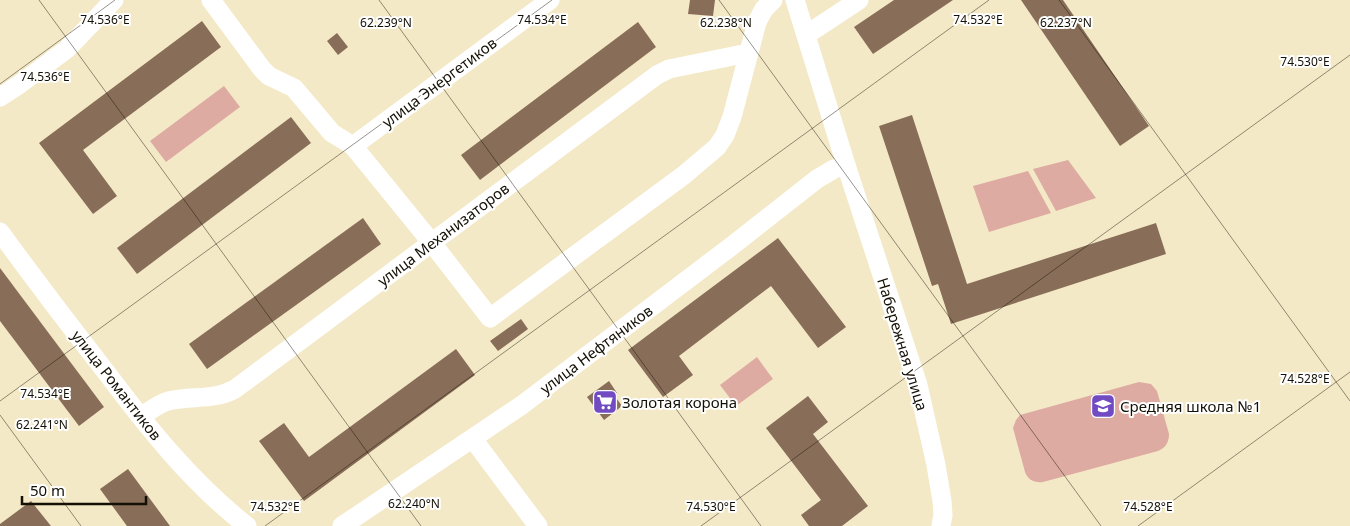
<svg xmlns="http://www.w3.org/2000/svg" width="1350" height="526" font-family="'Noto Sans',sans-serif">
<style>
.green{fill:#ddaba2}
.building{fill:#886e58}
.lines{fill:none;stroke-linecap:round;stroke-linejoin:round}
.minor{stroke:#fff;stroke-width:19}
.ticks{fill:none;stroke:#131005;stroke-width:1;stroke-opacity:0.45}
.labels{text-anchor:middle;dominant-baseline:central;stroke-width:4;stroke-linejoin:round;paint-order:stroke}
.street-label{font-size:15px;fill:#131005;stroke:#fff}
.poi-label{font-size:15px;fill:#131005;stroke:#fff;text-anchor:start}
.ticks-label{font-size:12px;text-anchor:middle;fill:#131005;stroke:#fff;stroke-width:4;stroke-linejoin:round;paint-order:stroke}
</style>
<rect width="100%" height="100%" fill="#f4e9c7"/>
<!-- green -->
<g class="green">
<polygon points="224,86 240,107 166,162 150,141"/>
<polygon points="1068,160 1096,198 1056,211 1033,169"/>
<polygon points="1028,171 1051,213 989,232 973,186"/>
<polygon points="757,357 773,379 736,406 720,385"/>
<path d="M1139,382L1151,384L1157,391L1169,434C1169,443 1165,448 1158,451L1043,482C1034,483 1028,480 1025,472L1013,428L1016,420L1020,415Z"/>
</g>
<!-- building -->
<g class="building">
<polygon points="690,0 715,0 713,16 688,14"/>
<polygon points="894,0 953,0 873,54 854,27"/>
<polygon points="1021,0 1063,0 1149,126 1120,146"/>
<polygon points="202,21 221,47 83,150 117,196 93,214 39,143"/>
<polygon points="638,22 656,47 480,180 461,155"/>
<polygon points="337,33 348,47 338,55 327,41"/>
<polygon points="912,115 967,284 1156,223 1166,254 951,324 938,284 932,286 879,126"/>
<polygon points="291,117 311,143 137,274 117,248"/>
<polygon points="363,218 381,244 207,369 189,344"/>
<polygon points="778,238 846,327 818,348 771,286 679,356 693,375 663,397 628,350"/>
<polygon points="0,268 104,407 79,426 0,321"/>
<polygon points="521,319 528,329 498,351 490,341"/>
<polygon points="456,349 475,375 304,501 259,441 284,423 309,457"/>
<polygon points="609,381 617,393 614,395 622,406 604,420 587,397"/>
<polygon points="808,396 828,422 813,434 868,506 842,526 809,526 801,515 821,500 766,428"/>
<polygon points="128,469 170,526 127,526 100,489"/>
<polygon points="31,501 51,526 0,526 0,524"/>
</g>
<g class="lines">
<!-- minor -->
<g class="minor">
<polyline points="211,0 262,69 269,76 294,88 332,133 353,146 432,243 490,318 684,175 717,147 725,135 732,117 757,22 764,9 773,0"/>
<polyline points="795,0 846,165 918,385 936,465 942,501 943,515 941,526"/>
<polyline points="806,35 859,0"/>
<polyline points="0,97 20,84 67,49 114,0"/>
<polyline points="353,146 550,0"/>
<path d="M0,232C35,280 70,326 106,372C148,428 192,483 247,526"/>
<path d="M141,417C149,411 158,404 168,401C191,395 214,401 235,389L657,75L669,69L748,53"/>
<polyline points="473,439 538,526"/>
<polyline points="342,526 522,405 733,245 817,179 834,169 846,165"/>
</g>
</g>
<!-- ticks -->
<path class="ticks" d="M39,0L421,526M379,0L761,526M719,0L1101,526M1059,0L1350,401M0,84L115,0M0,401L552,0M0,415L81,526M265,526L989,0M701,526L1350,55M1138,526L1350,372"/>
<!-- icons -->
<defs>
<symbol id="supermarket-square" viewBox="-11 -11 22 22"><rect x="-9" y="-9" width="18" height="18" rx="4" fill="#724bc3" stroke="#fff"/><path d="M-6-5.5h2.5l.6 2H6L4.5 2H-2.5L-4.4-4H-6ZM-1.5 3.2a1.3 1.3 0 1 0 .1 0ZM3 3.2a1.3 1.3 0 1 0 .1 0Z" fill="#fff"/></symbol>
<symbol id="school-square" viewBox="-11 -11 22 22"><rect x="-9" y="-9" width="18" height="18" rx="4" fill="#724bc3" stroke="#fff"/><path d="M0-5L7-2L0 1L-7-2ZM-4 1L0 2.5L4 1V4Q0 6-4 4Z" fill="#fff"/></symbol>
</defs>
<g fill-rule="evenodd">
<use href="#supermarket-square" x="591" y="388" width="28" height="28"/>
<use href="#school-square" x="1089" y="392" width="28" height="28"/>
</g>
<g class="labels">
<!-- street labels -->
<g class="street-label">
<text transform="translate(439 82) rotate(-37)">улица Энергетиков</text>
<text transform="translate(443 234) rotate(-37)">улица Механизаторов</text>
<text transform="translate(903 344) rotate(73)">Набережная улица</text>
<text transform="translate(596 349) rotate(-37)">улица Нефтяников</text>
<text transform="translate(117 385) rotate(52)">улица Романтиков</text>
</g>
<!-- poi labels -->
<g class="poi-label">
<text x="622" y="402">Золотая корона</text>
<text x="1120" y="406">Средняя школа №1</text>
</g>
</g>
<g class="ticks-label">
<text x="105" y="24">74.536°E</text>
<text x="542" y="24">74.534°E</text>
<text x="978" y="24">74.532°E</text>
<text x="386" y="27">62.239°N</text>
<text x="726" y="27">62.238°N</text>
<text x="1066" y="27">62.237°N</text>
<text x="1305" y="66">74.530°E</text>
<text x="45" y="81">74.536°E</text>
<text x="1305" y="383">74.528°E</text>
<text x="45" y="398">74.534°E</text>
<text x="42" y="429">62.241°N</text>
<text x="414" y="508">62.240°N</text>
<text x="275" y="511">74.532°E</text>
<text x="711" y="511">74.530°E</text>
<text x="1148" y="511">74.528°E</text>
</g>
<!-- scale -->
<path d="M22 496v8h124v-8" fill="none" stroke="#131005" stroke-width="2.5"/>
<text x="30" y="496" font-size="15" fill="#131005" stroke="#ffffff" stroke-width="4" paint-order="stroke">50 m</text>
</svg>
